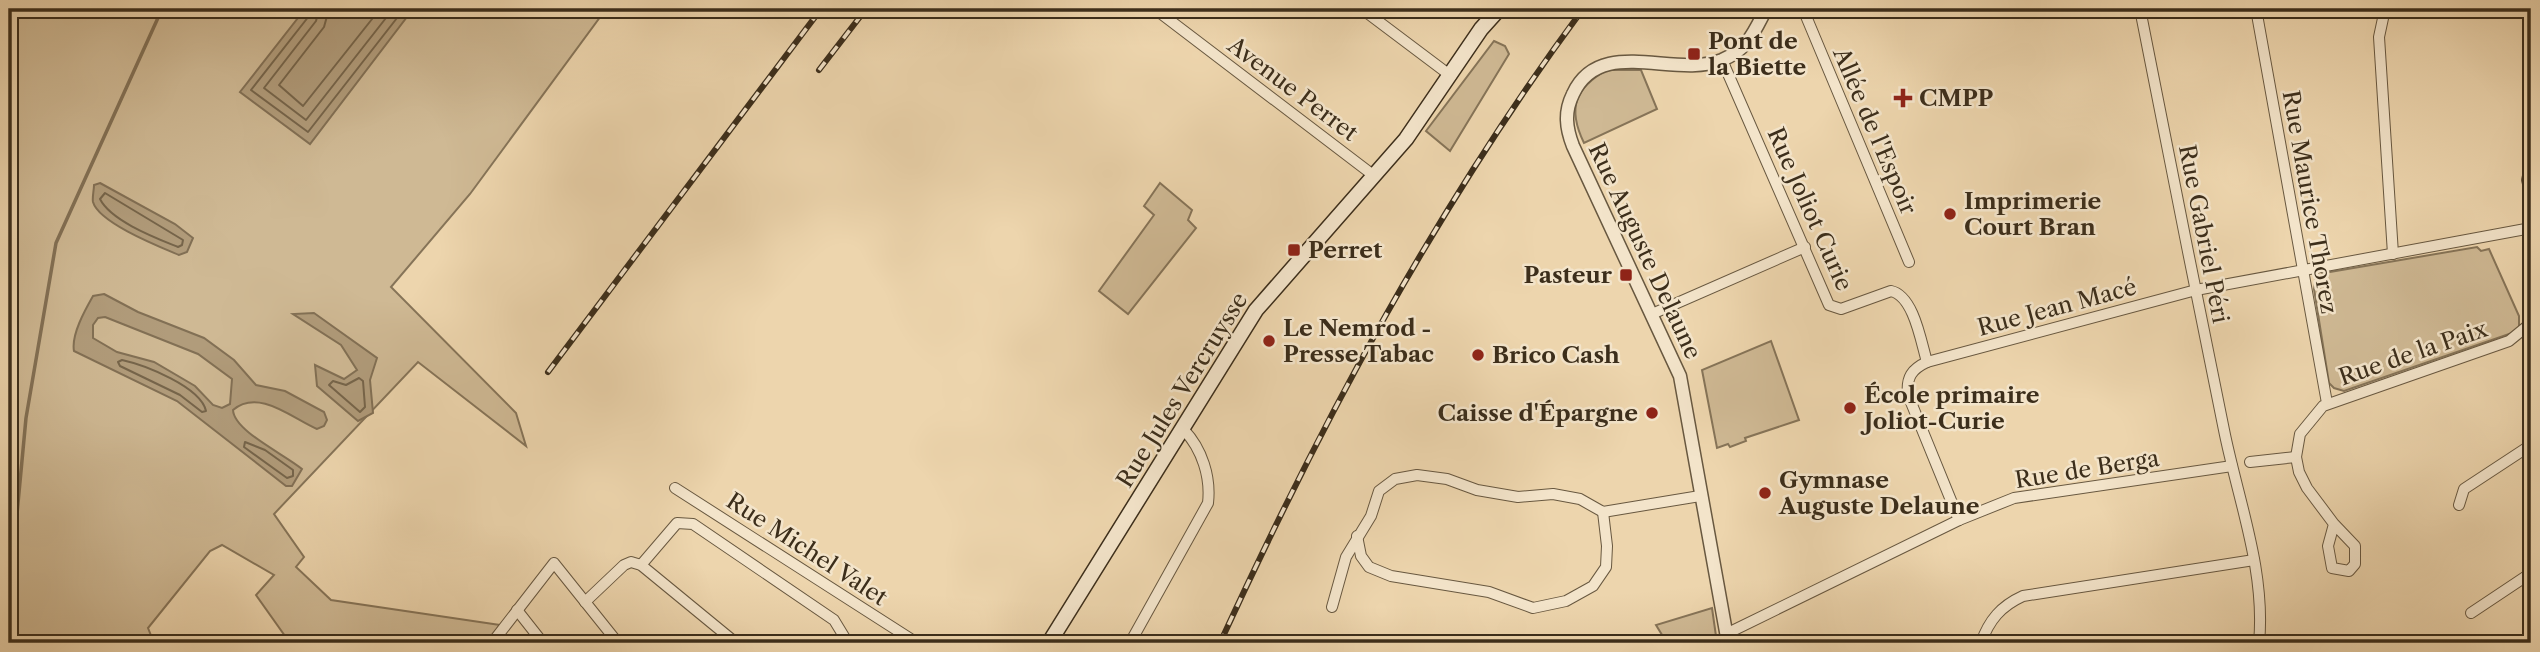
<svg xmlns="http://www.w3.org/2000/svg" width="2540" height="652" font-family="'Libre Caslon Text',serif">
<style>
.green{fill:#cfb994;stroke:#867458;stroke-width:2}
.water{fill:#b19c7b;stroke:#827055;stroke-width:2;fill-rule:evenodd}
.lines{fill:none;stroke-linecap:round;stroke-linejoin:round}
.shore{stroke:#76654b;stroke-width:2}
.stream{stroke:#827055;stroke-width:3.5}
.minor-casing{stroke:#685840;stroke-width:12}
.tertiary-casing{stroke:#685840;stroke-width:15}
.secondary-casing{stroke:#3c2e1b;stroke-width:17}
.minor{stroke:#f3e4ca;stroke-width:10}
.tertiary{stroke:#f3e4ca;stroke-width:12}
.secondary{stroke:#f3e4ca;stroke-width:14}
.rail-casing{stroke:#3c2e1b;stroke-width:6}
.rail{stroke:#f3e4ca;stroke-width:3.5;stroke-dasharray:10;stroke-linecap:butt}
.poi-dot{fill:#8f2418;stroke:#f3e4ca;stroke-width:2.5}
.labels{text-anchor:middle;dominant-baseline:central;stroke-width:5;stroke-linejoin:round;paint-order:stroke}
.poi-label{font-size:23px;font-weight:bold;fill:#3c2e1b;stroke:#f3e4ca;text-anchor:start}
.street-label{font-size:23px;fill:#3c2e1b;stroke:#f3e4ca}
</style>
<rect width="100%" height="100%" fill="#edd5ad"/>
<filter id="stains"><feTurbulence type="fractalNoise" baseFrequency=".00286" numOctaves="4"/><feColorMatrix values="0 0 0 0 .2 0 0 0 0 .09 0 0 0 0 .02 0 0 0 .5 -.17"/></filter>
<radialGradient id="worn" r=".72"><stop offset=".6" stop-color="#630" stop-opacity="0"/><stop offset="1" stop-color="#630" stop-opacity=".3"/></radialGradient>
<!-- green -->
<g class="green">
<polygon points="9,9 606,9 470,194 391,287 516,413 526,446 418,362 274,514 304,557 296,567 331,600 500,625 486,643 290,643 256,595 274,575 222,545 210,551 148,628 154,643 9,643"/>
<polygon points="1494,41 1505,46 1509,54 1450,151 1426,131"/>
<path d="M1607,70H1641L1657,109L1584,143C1567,108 1575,88 1607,70Z"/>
<polygon points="1160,183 1192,210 1188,220 1196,228 1128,314 1099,291 1154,215 1144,206"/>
<polygon points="2477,247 2481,251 2489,249 2519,316 2519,328 2515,332 2344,391 2334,388 2329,383 2314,289 2316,278 2324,273"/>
<polygon points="1771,341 1799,420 1745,438 1746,441 1730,447 1728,444 1717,448 1702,370"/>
<polygon points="1712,608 1717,643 1667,643 1656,625"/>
</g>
<!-- water -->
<g class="water">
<polygon points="305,9 413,9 310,144 240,92"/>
<path d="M100,183L175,224L193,238L187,252L179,255C160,247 99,223 93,202C92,198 94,190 94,185Z"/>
<path d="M104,294L138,312L204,338L234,360L256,385L285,391L324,412L327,420L324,426L317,429C293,419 259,388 233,410C234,431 284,454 302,469L292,486H286L177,401L74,351C71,335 85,310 93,296ZM105,317L198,354L232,379L230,404L222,408L213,405L195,386L154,362L117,352L93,338V325L98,318Z"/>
<polygon points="314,313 377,358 370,380 373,413 358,421 317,386 315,365 344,379 357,370 341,345 293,314"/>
</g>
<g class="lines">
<!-- shore -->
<g class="shore">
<polyline points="310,9 309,16 251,90 308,132 404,9"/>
<polyline points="319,9 316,21 264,88 306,120 393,9"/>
<polyline points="329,9 324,27 279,85 303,106 380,9"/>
<path d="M105,193L183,240L182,245L178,247C156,238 111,221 100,199Z"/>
<path d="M122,360C145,365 201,387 206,411L202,412L180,395L120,366L118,362Z"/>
<polygon points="359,378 363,381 365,407 360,412 329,385 333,381 346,385"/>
<polygon points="245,442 265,450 293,470 293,476 287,478 244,447"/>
</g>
<!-- stream -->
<polyline class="stream" points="9,625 13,619 12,567 26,418 56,243 162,9"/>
<defs>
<g id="minor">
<polyline points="1155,9 1373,175"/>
<polyline points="1362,9 1451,76"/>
<polyline points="1803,9 1909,262"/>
<path d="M2140,9C2168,149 2195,290 2224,430C2238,500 2266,571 2259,643"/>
<polyline points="2256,9 2327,403"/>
<polyline points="2385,9 2379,37 2393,254"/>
<path d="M1722,60L1829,305L1841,309L1891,291C1914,296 1921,342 1927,362C1912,369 1906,377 1908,395L1959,520"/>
<polyline points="2531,164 2527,180 2531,195"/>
<polyline points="1652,314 1805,247"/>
<polyline points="1927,362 2196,290 2531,228"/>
<polyline points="2250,462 2296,457"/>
<polyline points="675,488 917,643"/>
<polyline points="2459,505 2464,489 2531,445"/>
<polyline points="2334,524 2355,546 2355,564 2349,571 2332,568 2328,546 2334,524 2307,488 2299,472 2296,457 2300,434 2323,406 2509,341 2531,323"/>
<polyline points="1357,536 1361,556 1369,567 1391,576 1489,592 1533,608 1566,601 1593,586 1606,567 1607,546 1603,512"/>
<polyline points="641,565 677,523 693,524 834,620 848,643"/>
<polyline points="585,602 624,565 631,562 641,565 736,643"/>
<polyline points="1332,607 1346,557 1371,516 1379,491 1395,479 1417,475 1447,479 1477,490 1518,497 1553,494 1580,499 1603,512 1700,496"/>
<polyline points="517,610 543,643"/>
<polyline points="2471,613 2531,573"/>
<polyline points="1726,634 1959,520 2014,498 2232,466"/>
<polyline points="492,643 554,563 618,643"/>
<path d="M1130,643L1208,503C1211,477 1202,449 1184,430"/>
<path d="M1981,643C1989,620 2001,606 2023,596L2254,560"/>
</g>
<path id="tertiary" d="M1728,643L1680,376L1573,146C1566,128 1564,112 1573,94C1600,35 1674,79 1722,60C1748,49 1754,32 1766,9"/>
<polyline id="secondary" points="1049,643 1256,310 1406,139 1481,29 1499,9"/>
</defs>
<!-- minor casing -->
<use href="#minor" class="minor-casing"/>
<!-- tertiary casing -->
<use href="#tertiary" class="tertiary-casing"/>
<!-- secondary casing -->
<use href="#secondary" class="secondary-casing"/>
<!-- minor -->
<use href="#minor" class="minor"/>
<!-- tertiary -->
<use href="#tertiary" class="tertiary"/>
<!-- secondary -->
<use href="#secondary" class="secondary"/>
<defs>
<g id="rail">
<polyline points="819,70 866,9"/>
<polyline points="548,372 821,9"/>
<path d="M1220,643C1322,421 1437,206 1583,9"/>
</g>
</defs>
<!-- rail casing -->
<use href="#rail" class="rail-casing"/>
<!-- rail -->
<use href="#rail" class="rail"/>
</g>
<!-- markers -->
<g class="poi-dot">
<rect x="1687" y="47" width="14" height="14" rx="3.5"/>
<path d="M1899.5 87.5h7v7h7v7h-7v7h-7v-7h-7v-7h7z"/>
<circle cx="1950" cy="214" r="7"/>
<rect x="1287" y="243" width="14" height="14" rx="3.5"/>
<rect x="1619" y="268" width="14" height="14" rx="3.5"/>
<circle cx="1269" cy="341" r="7"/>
<circle cx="1478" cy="355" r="7"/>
<circle cx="1850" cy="408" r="7"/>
<circle cx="1652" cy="413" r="7"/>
<circle cx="1765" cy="493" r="7"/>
</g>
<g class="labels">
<!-- poi labels -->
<g class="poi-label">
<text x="1708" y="41">Pont de<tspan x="1708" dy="26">la Biette</tspan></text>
<text x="1919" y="98">CMPP</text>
<text x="1964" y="201">Imprimerie<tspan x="1964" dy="26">Court Bran</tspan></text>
<text x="1308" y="250">Perret</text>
<text x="1612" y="275" text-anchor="end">Pasteur</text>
<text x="1283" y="328">Le Nemrod -<tspan x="1283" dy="26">Presse Tabac</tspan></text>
<text x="1492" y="355">Brico Cash</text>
<text x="1864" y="395">École primaire<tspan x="1864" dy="26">Joliot-Curie</tspan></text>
<text x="1638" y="413" text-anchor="end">Caisse d'Épargne</text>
<text x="1779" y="480">Gymnase<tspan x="1779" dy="26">Auguste Delaune</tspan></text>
</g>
<!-- street labels -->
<g class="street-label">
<text transform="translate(1293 89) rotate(37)">Avenue Perret</text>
<text transform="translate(1875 131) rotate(67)">Allée de l'Espoir</text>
<text transform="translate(2310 202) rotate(80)">Rue Maurice Thorez</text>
<text transform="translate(1810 209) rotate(66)">Rue Joliot Curie</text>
<text transform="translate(2204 234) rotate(79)">Rue Gabriel Péri</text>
<text transform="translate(1645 251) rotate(65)">Rue Auguste Delaune</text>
<text transform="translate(2057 307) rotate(-15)">Rue Jean Macé</text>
<text transform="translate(2413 353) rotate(-19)">Rue de la Paix</text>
<text transform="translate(1182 390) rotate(-58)">Rue Jules Vercruysse</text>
<text transform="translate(2087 469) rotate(-9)">Rue de Berga</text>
<text transform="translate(807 549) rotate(33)">Rue Michel Valet</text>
</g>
</g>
<!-- margin -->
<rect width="2540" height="652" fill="none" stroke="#edd5ad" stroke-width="35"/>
<rect x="10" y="10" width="2519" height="631" fill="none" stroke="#3c2e1b" stroke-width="3.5"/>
<rect x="18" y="18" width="2505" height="617" fill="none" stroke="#3c2e1b" stroke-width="2"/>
<rect width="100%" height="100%" filter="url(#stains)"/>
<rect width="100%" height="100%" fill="url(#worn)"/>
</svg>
